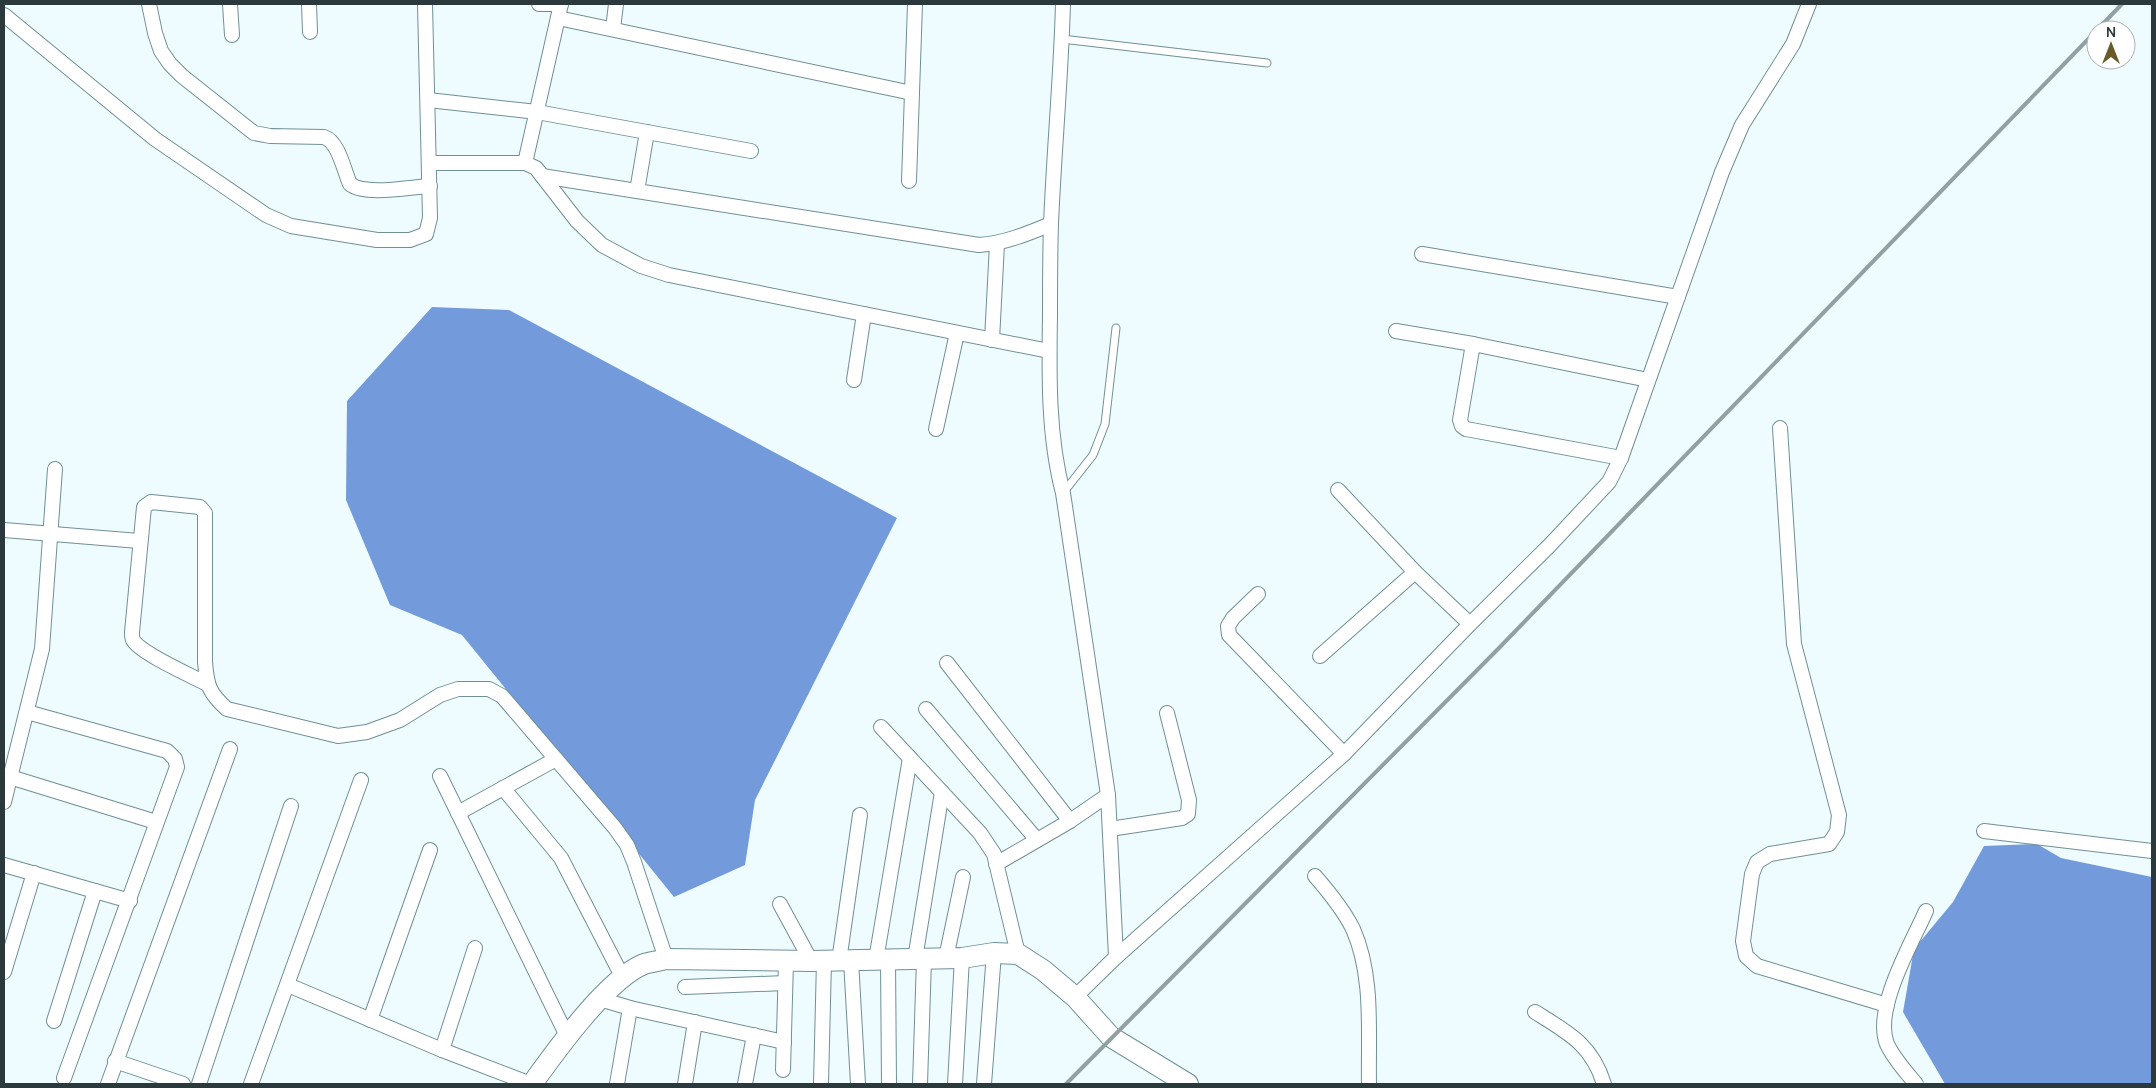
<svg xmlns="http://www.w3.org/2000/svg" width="2156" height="1088" font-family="Manrope,sans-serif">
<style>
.water{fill:#739ada}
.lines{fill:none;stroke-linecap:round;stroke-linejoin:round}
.lane-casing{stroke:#708f96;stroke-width:9}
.street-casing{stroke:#708f96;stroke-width:16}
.secondary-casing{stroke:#708f96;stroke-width:22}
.lane{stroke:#fff;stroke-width:7}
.street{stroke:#fff;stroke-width:14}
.secondary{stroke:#fff;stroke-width:20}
.rail{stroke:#93a0a3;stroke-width:4}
</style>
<rect width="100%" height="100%" fill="#eefcff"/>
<!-- water -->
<g class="water">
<polygon points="432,307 509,310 897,518 755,800 745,865 674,897 462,635 390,605 346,500 347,401"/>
<polygon points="2037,844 2061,858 2152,877 2152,1084 1945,1084 1903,1012 1914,949 1953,902 1984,846"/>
</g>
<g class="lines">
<defs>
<g id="lane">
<polyline points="1062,39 1267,63"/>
<polyline points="1063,493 1093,455 1105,424 1116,328"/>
</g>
<g id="street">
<path d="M149,4L155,33L161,51L170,64L182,76L254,133L270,136L324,137C339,142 344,171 350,184C365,196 410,187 430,186"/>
<polyline points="230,4 232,35"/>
<polyline points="309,4 310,32"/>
<polyline points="539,4 561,4"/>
<path d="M1063,4C1061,77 1054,151 1051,224C1050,255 1050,285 1050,315C1049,375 1048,436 1063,493L1108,795L1116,957"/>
<polyline points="4,15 155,139 266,215 291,226 377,240 410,240 426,234 430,218 425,4"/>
<polyline points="558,18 912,93"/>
<polyline points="613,29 616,4"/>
<polyline points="428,100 537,112 751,151"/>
<polyline points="430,163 525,163 536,168 577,221 602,245 641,266 669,275 1049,351"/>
<polyline points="525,163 561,4"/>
<path d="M542,176L979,245C1005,243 1027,234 1051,224"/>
<polyline points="909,181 915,4"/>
<polyline points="637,191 647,132"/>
<polyline points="1422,254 1678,297"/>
<polyline points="1396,331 1473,344 1648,380"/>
<polyline points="992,340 997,244"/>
<polyline points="1473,344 1460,420 1462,426 1466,429 1621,458"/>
<polyline points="854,380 864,314"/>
<polyline points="1780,428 1794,644 1839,815 1837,832 1829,844 1770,854 1757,862 1752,874 1743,941 1746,956 1757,966 1887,1005"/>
<polyline points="936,429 957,333"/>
<polyline points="1338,490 1415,572 1470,624"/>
<polyline points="4,530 139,541"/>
<polyline points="1258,594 1233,618 1228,626 1229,635 1344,754"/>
<polyline points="1320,656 1415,572"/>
<polyline points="947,663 1070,821"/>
<path d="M207,684C192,676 140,653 133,640C132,638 132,634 132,632L144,507L151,502L200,507L205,513V662C207,686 209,693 227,709L338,736L367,732L400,720L440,695L458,689H489L502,696L615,828L627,845L634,862L666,959"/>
<polyline points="926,709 1037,840"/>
<polyline points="27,712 167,751 175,759 177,767 64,1078"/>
<polyline points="881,727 980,833 994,854 1018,954"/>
<polyline points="440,776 567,1036"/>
<polyline points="10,777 156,822"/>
<polyline points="503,788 561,858 623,978"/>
<polyline points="4,802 42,649 55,469"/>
<polyline points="458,813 556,759"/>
<polyline points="1110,829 1182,818 1188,814 1189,800 1167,713"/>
<polyline points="1984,831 2152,851"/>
<polyline points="996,864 1070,821 1108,795"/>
<polyline points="4,865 130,901"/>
<path d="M1315,876C1329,892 1343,909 1353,929C1374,976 1368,1034 1369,1084"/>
<polyline points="780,904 811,961"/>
<polyline points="946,958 963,877"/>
<polyline points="915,959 942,792"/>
<polyline points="851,960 858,1084"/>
<polyline points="876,960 910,758"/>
<polyline points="888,960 889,1084"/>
<polyline points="839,961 860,815"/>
<polyline points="4,972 34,873"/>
<polyline points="288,985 442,1050 531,1084"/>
<polyline points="685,987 785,983"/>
<polyline points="1075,997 1116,957 1344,754 1470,624 1550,545 1609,482 1621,458 1722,172 1742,125 1793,44 1809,4"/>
<polyline points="600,999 630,1008 784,1042"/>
<path d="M1535,1012C1569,1033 1592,1045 1604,1084"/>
<polyline points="370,1020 430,850"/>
<polyline points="54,1021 95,891"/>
<polyline points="442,1050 475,948"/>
<polyline points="115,1061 183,1084"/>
<polyline points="783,1070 786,962"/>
<polyline points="108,1084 230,749"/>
<polyline points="199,1084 291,806"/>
<polyline points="251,1084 361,780"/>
<polyline points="617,1084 630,1008"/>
<polyline points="685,1084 695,1022"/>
<polyline points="745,1084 754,1035"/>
<polyline points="821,1084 824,961"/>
<polyline points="920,1084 924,959"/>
<polyline points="955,1084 962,958"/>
<polyline points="984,1084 994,953"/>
<path d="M1916,1084C1906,1072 1894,1059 1887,1044C1873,1009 1912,943 1926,911"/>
</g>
<path id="secondary" d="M532,1084C555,1052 607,979 644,964C651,962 659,961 666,959L811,961L962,958L994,953L1018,954L1043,970L1075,997L1111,1037L1188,1084"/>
</defs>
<!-- lane casing -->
<use href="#lane" class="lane-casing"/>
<!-- street casing -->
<use href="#street" class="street-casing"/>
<!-- secondary casing -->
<use href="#secondary" class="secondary-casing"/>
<!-- lane -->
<use href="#lane" class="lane"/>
<!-- street -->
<use href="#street" class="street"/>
<!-- secondary -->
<use href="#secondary" class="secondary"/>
<!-- rail -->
<g class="rail">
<polyline points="2097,30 2122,4"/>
<polyline points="1066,1084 1500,647 2096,31"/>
</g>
</g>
<!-- border -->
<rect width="2156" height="1088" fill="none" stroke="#2c393c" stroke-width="10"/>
<!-- north arrow -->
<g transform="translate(2111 45)"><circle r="24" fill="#ffffff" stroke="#abb0b1"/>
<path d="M0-4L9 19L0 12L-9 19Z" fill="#695b28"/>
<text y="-8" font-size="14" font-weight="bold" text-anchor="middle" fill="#2c393c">N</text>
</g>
</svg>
